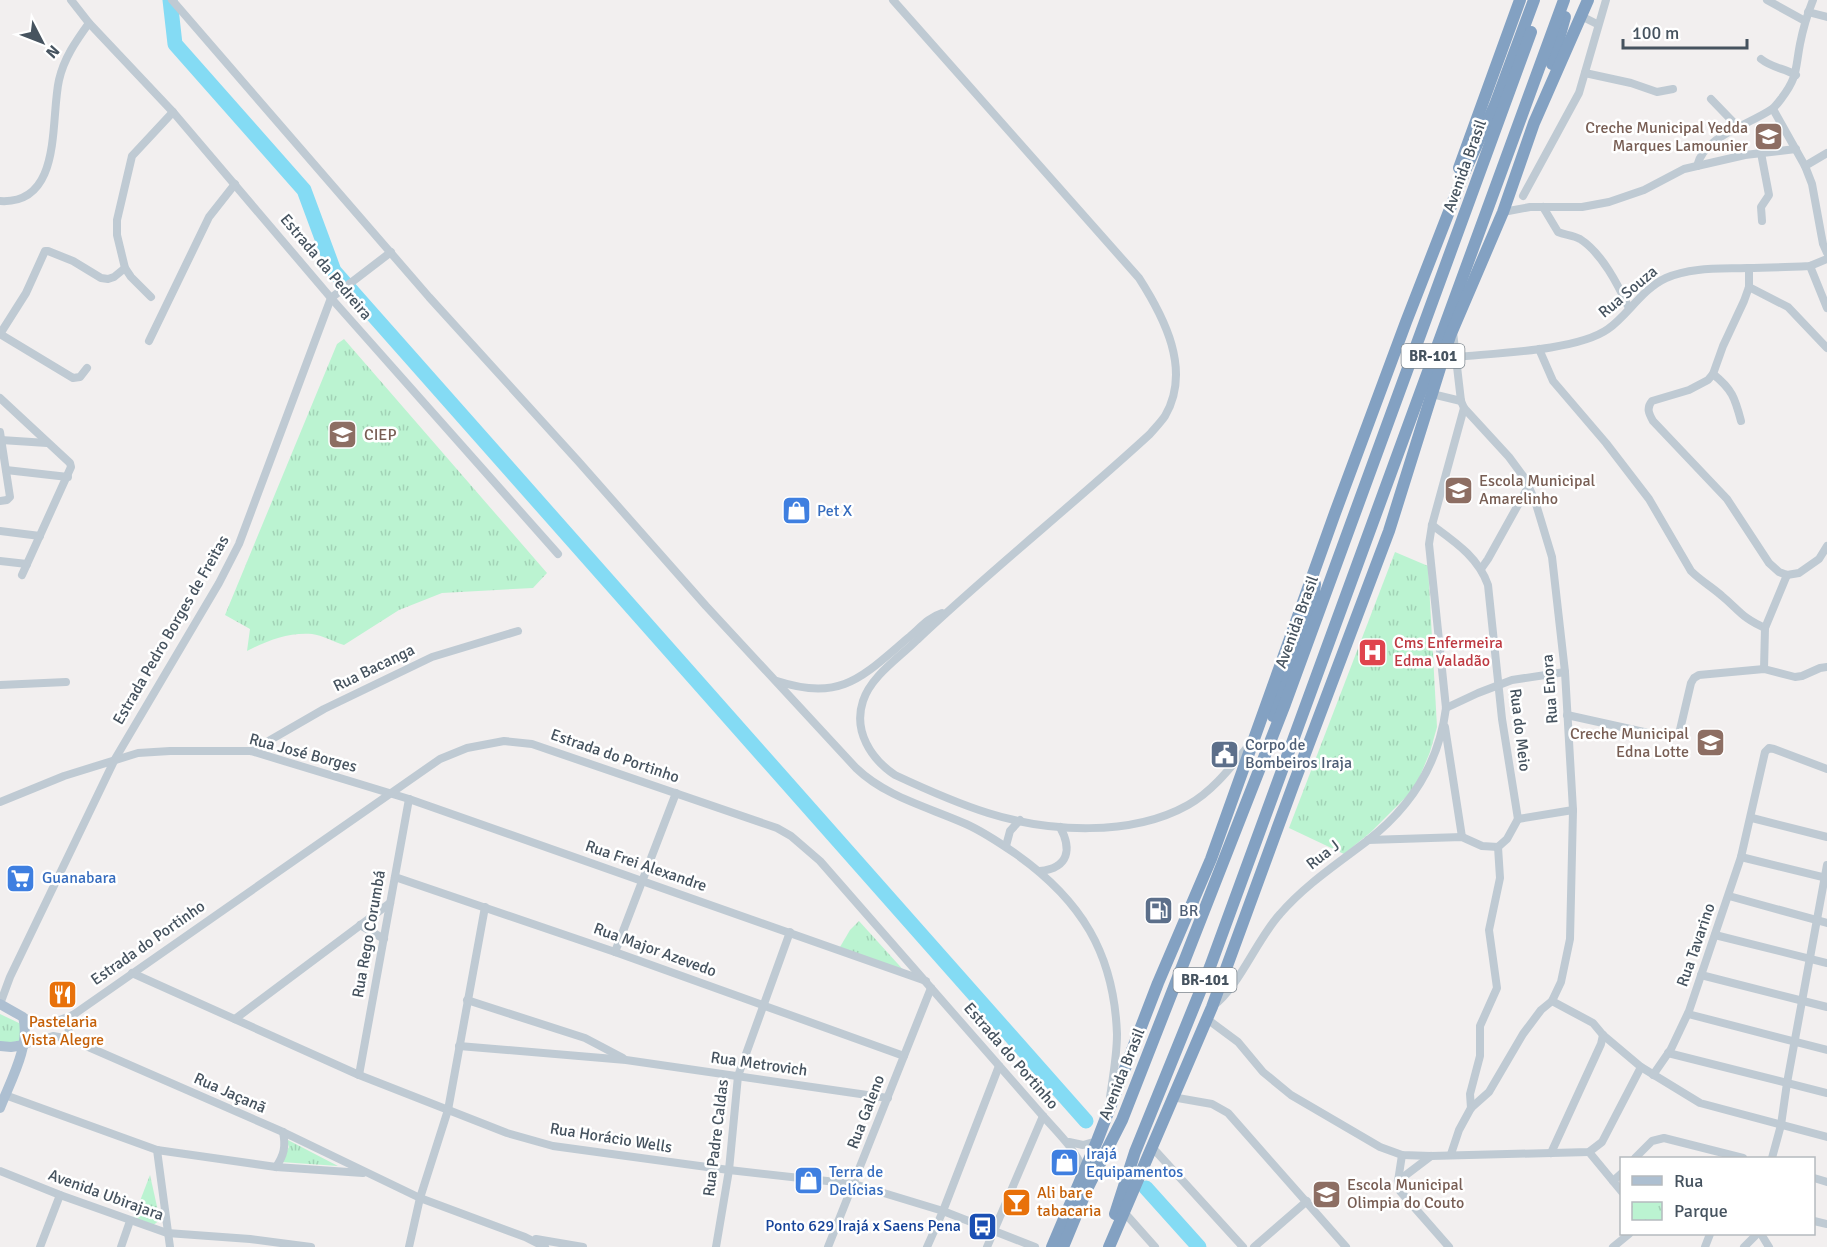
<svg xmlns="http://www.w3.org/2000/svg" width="1827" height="1247" font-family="Signika,sans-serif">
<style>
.park{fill:url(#park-tufts)}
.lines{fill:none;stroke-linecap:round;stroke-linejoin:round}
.river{stroke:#84dbf4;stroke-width:15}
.minor{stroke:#bfcad3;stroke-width:8}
.major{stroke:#adbfd1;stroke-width:10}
.highway{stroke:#83a1c2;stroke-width:12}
.labels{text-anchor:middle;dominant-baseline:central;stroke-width:5;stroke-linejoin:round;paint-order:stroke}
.shield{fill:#fff;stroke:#7e878f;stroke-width:1.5}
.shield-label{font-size:15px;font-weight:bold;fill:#46535f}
.education-label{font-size:16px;fill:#785e54;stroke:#fff;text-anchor:start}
.street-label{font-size:16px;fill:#46535f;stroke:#fff}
.shop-label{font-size:16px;fill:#366cbe;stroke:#fff;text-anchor:start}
.health-label{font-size:16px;fill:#be3a42;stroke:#fff;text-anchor:start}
.service-label{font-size:16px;fill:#4e5e75;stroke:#fff;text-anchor:start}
.food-label{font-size:16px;fill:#c56008;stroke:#fff}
.transit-label{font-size:16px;fill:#164399;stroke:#fff;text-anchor:end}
</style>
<defs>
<pattern id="park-tufts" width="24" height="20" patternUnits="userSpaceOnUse" patternTransform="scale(1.5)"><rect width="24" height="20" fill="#bbf3d1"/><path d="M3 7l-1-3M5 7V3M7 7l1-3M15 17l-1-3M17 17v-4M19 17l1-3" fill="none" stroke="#a2d2b6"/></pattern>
</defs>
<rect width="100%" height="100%" fill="#f2efef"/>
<!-- park -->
<g class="park">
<path d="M344,339L547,573L533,588L442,593L399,610L344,645C334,642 322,635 312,634C289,632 266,641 247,651L250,629L225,615L337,344Z"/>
<polygon points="1395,552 1428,566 1437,727 1430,752 1418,781 1409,794 1371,832 1344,854 1289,828"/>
<polygon points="859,921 907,974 840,947 850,930"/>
<polygon points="0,1014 21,1024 20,1041 0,1044"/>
<polygon points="286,1139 338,1166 281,1162 289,1147"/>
<polygon points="150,1175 160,1220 152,1226 133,1219"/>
</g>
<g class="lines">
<!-- river -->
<g class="river">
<polyline points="170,0 175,44 304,190 334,271 1086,1121"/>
<polyline points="1146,1188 1199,1247"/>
</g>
<!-- minor -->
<g class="minor">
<polyline points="71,0 89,23 173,112 331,298 558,554"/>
<path d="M172,0L429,297L578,461L706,606L856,768C886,797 928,807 966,824C984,832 1000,843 1016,854C1081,900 1114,953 1117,1034C1117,1055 1113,1077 1110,1097"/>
<path d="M893,0L1139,278C1164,317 1192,370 1165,416C1161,422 1155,428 1150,434C1074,504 992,569 917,640C899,658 871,676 863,701C853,731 871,759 895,775C925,789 956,803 988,813C1048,832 1131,837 1188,805C1213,791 1231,767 1249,745"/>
<polyline points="1767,0 1805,21"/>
<polyline points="1808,12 1827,17"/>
<polyline points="1581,16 1597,24"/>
<path d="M1761,59C1772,68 1784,68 1796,75"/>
<polyline points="1585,73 1631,83 1657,92 1673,89"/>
<polyline points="1711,99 1738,127"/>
<polyline points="1773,109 1805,166 1812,184 1823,244 1827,253"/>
<polyline points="1761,153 1769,195 1761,207 1762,221"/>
<path d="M1697,166C1704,136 1749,125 1772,109C1775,107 1778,103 1781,99C1798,77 1795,70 1800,44C1803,29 1807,15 1813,0"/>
<polyline points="1805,166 1827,153"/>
<polyline points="1523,196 1579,93 1606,0"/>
<path d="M0,201C63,205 50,120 59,80C64,58 76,41 89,23"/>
<path d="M1543,207L1558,232C1565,235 1573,235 1580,239C1602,253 1618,285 1629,308"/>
<polyline points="1503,212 1530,207 1582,207 1609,202 1644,190 1684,169 1697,166 1745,155 1796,149"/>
<polyline points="1810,266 1827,308"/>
<path d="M1749,268V287L1744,301L1723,346L1713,374L1708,380L1689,390L1652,401C1646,408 1649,414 1653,421L1727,499L1769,563L1779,572L1787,575L1799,573L1819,559L1827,546"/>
<polyline points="1749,287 1788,307 1827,348"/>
<polyline points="151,297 131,277 125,268 117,235 117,220 132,156 173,112"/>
<polyline points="149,341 209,217 235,184"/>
<path d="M1539,349L1553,381L1606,443L1649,499L1691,571C1701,581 1712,587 1722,596C1740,611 1742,618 1765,628"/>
<path d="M1456,357C1495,353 1577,351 1608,329C1628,315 1642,289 1666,278C1691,267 1720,269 1747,268C1768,268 1789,267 1810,266L1827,259"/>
<polyline points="87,368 80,377 73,378 0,334 26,293 45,251 48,251 73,261 101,278 108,279 114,277 125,268"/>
<path d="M1713,374C1732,389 1735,398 1741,421"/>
<polyline points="1432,394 1461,401"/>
<polyline points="0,398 70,463 71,467 22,575"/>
<polyline points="0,432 10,497 7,500 0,501"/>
<polyline points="1,440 47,443"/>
<polyline points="6,470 68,477"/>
<path d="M1432,525C1455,542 1478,557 1488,585L1502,719L1518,819"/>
<polyline points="0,531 40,536"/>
<polyline points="0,561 27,564"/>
<polyline points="1481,569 1488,559 1528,487"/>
<polyline points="1764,669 1765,628 1787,575"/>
<path d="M777,681C841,702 862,677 908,638C919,629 929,617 942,613"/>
<polyline points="0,685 66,682"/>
<polyline points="1446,708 1478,693 1512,680 1565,672"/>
<polyline points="1567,715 1671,738 1679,734 1691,683 1694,678 1699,675 1764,669 1795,677 1802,676 1820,668 1827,667"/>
<polyline points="1445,727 1462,837"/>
<polyline points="251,751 324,709 432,657 518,631"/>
<polyline points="0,802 64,776 138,753 170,751 251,751 409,799 926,981"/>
<polyline points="1752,818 1827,837"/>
<polyline points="1368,840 1462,837 1482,846 1498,847 1507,839 1518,819 1573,810"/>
<polyline points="1006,846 1010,831 1020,820"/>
<polyline points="1741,857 1827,878"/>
<path d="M1040,871C1069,868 1072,849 1060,827"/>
<polyline points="395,877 615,952 904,1056"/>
<polyline points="1729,896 1827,923"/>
<polyline points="360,925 384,939"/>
<polyline points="1715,935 1827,963"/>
<polyline points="615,952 676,793"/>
<polyline points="132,973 359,1075 507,1133 553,1146 729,1170 854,1184 943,1211 1035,1247"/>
<polyline points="1701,975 1827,1007"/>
<polyline points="467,1000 585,1038 623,1058"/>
<polyline points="1552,1001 1593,1023 1603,1035 1641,1067 1700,1103 1827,1137"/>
<polyline points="0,1004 10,977 115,759 219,583 239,544 331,298 391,252"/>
<path d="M1213,1006C1239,987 1257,939 1280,914C1305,885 1337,864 1367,841C1411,807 1439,763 1446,708L1429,544L1432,525L1464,408"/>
<polyline points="1688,1014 1827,1050"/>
<path d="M23,1017C45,1025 51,1024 73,1015L440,759L467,748L504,741L532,744L777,828L791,836L820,861L1043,1116C1060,1135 1073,1147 1084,1170"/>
<polyline points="235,1019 390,903"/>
<polyline points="1207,1019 1238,1042 1263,1072 1291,1095 1380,1147 1402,1155 1431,1156 1589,1152 1602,1142 1641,1067"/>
<polyline points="70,1039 68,1026 73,1015"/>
<polyline points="24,1045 53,1036 70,1039 283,1132 420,1198 525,1237 545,1247"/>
<polyline points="459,1046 626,1060 888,1098"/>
<polyline points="1668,1053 1827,1093"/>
<polyline points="359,1075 409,799"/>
<polyline points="1653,1075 1671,1049 1689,1011 1741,857 1765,752 1769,748 1774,749 1827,769"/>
<polyline points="5,1095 157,1150 276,1167 363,1173"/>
<polyline points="1172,1097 1212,1104 1228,1113 1346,1247"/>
<polyline points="1471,1108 1470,1094 1480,1056 1480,1026 1497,988 1489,930 1500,878 1498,847"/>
<polyline points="1069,1142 1083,1145 1097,1141"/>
<polyline points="1151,1146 1243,1247"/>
<polyline points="157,1150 170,1247"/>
<polyline points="1589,1152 1622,1192"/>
<polyline points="1551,1153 1601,1044 1603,1035"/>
<polyline points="1451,1154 1459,1130 1471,1108 1489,1092 1523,1034 1541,1010 1552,1001 1561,982 1570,939 1573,810 1565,672 1552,557 1536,504 1526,480 1509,457 1464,408 1461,401 1453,332"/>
<polyline points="1402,1155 1398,1181 1400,1191 1449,1247"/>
<polyline points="1635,1158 1652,1141 1664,1138 1743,1158"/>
<polyline points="1772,1158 1781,1125 1787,1083 1827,865"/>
<path d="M276,1167C284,1155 286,1147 283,1132"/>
<polyline points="0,1171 60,1195 167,1233 250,1239 311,1247"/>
<polyline points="1814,1178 1827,1182"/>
<polyline points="1398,1181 1431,1156"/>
<polyline points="1613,1181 1622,1173"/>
<polyline points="1123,1211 1155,1247"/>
<polyline points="1814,1221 1827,1224"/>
<polyline points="1761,1234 1769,1247"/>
<polyline points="536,1239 583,1247"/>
<polyline points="40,1247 60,1195"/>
<polyline points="121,1247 130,1221"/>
<polyline points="409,1247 420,1198 448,1110 485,907"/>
<polyline points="716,1247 729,1170 738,1076 790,932"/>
<polyline points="828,1247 931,988"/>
<polyline points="927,1247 943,1211 999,1066"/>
<polyline points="987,1247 1043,1116"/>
<polyline points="1254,1247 1307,1201"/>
<polyline points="1613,1247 1629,1234"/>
<polyline points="1705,1247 1710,1234"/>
<polyline points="1744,1247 1757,1234"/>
</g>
<!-- major -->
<g class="major">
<path d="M0,1004L23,1017C31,1045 10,1082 0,1108"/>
<polyline points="0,1046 11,1047 24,1045"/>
</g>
<!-- highway -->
<g class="highway">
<polyline points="1552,64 1565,17"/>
<polyline points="1459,168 1520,0"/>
<polyline points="1273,716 1313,600 1315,584"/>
<polyline points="1115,1214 1135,1152 1210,967 1564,0"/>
<polyline points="1052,1247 1097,1141 1158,983 1211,859 1335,513 1406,322 1464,173 1495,105 1534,0"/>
<polyline points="1063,1247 1087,1189 1122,1120 1285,704 1531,32"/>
<polyline points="1109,1247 1212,1007 1294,783 1389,531 1450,336 1503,212 1534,123 1588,0"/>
</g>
</g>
<!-- icons -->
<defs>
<symbol id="school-square" viewBox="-11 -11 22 22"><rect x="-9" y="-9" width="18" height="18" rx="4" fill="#8d6e63" stroke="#fff"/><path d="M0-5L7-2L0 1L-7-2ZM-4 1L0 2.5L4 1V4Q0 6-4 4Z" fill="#fff"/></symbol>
<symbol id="shop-square" viewBox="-11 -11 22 22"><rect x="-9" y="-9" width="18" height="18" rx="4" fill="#3f7fe0" stroke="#fff"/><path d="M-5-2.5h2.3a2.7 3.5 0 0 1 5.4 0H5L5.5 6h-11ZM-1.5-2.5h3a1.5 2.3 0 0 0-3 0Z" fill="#fff"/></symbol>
<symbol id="hospital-square" viewBox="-11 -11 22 22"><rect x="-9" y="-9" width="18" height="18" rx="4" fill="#e0444e" stroke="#fff"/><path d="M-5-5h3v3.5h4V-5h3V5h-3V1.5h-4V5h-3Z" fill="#fff"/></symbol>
<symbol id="civic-square" viewBox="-11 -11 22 22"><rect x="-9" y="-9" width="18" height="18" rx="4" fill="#5c6f8a" stroke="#fff"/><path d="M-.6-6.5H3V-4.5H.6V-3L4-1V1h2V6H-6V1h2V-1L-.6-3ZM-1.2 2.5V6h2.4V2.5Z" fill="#fff"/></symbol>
<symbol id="supermarket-square" viewBox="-11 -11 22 22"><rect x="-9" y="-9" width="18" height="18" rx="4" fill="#3f7fe0" stroke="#fff"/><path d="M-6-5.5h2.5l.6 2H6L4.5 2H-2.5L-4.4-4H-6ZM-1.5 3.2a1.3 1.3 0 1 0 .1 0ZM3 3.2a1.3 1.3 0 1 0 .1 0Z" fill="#fff"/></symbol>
<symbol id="fuel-square" viewBox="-11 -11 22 22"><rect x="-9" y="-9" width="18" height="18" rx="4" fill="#5c6f8a" stroke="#fff"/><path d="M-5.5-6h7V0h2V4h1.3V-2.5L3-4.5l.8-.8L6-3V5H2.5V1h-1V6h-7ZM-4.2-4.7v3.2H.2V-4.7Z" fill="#fff"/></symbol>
<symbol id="restaurant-square" viewBox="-11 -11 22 22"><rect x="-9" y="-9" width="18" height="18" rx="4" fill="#e8710a" stroke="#fff"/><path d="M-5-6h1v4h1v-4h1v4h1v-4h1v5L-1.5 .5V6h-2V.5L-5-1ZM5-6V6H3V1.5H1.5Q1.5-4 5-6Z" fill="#fff"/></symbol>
<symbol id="bar-square" viewBox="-11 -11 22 22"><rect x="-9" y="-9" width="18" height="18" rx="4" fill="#e8710a" stroke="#fff"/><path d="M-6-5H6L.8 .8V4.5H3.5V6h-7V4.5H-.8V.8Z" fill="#fff"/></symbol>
<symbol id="bus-square" viewBox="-11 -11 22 22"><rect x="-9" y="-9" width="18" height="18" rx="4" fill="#1a4fb4" stroke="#fff"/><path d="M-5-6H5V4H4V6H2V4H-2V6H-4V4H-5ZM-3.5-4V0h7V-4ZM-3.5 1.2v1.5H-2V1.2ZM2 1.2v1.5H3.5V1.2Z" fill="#fff"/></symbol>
</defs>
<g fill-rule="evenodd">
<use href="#school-square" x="1752" y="120" width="33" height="33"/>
<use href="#school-square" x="326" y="418" width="33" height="33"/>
<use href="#school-square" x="1442" y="474" width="33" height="33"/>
<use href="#shop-square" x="780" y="494" width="33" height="33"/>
<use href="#hospital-square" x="1356" y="636" width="33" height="33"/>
<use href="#school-square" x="1694" y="726" width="33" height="33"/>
<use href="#civic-square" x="1208" y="738" width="33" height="33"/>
<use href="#supermarket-square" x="4" y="862" width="33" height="33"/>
<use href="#fuel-square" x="1142" y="894" width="33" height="33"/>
<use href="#restaurant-square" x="46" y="978" width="33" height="33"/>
<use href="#shop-square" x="1048" y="1146" width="33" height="33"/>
<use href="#shop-square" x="792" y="1164" width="33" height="33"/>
<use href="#school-square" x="1310" y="1178" width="33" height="33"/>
<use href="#bar-square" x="1000" y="1186" width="33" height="33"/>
<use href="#bus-square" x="966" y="1210" width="33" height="33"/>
</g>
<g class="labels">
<!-- shield labels -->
<g class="shield">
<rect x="1401.5" y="344" width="63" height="24" rx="4.5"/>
<rect x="1173.5" y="968" width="63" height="24" rx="4.5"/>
</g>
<g class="shield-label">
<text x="1433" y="356">BR-101</text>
<text x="1205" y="980">BR-101</text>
</g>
<!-- education labels -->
<g class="education-label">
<text x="1748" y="128" text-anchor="end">Creche Municipal Yedda<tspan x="1748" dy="18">Marques Lamounier</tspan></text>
<text x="364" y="435">CIEP</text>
<text x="1479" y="481">Escola Municipal<tspan x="1479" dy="18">Amarelinho</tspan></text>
<text x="1689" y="734" text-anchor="end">Creche Municipal<tspan x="1689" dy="18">Edna Lotte</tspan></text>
<text x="1347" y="1185">Escola Municipal<tspan x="1347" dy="18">Olimpia do Couto</tspan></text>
</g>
<!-- street labels -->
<g class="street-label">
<text transform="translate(1465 166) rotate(-70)">Avenida Brasil</text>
<text transform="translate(326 267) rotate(50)">Estrada da Pedreira</text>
<text transform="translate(1628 292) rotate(-40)">Rua Souza</text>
<text transform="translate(1297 622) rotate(-70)">Avenida Brasil</text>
<text transform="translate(171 630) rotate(-60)">Estrada Pedro Borges de Freitas</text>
<text transform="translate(374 668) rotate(-26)">Rua Bacanga</text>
<text transform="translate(1550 689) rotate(-94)">Rua Enora</text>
<text transform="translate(1520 730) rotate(83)">Rua do Meio</text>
<text transform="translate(303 753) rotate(15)">Rua José Borges</text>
<text transform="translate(615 756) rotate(19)">Estrada do Portinho</text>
<text transform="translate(1323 855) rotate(-38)">Rua J</text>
<text transform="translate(646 866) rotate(19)">Rua Frei Alexandre</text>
<text transform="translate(369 934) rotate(-80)">Rua Rego Corumbá</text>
<text transform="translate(148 943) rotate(-35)">Estrada do Portinho</text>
<text transform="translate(1696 945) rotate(-71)">Rua Tavarino</text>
<text transform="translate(655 950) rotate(20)">Rua Major Azevedo</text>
<text transform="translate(1011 1056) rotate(49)">Estrada do Portinho</text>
<text transform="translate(759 1064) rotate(8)">Rua Metrovich</text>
<text transform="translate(1122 1074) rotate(-68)">Avenida Brasil</text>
<text transform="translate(230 1093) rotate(24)">Rua Jaçanã</text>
<text transform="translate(866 1112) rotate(-69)">Rua Galeno</text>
<text transform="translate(611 1138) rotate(9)">Rua Horácio Wells</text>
<text transform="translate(716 1138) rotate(-83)">Rua Padre Caldas</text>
<text transform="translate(106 1195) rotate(20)">Avenida Ubirajara</text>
</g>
<!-- shop labels -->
<g class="shop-label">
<text x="817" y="511">Pet X</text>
<text x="42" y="878">Guanabara</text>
<text x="1086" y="1154">Irajá<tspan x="1086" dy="18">Equipamentos</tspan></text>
<text x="829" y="1172">Terra de<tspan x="829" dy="18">Delícias</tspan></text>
</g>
<!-- health labels -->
<g class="health-label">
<text x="1394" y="643">Cms Enfermeira<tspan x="1394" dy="18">Edma Valadão</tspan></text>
</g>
<!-- service labels -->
<g class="service-label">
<text x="1245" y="745">Corpo de<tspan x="1245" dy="18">Bombeiros Iraja</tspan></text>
<text x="1179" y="911">BR</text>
</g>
<!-- food labels -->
<g class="food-label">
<text x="63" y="1022">Pastelaria<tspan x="63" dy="18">Vista Alegre</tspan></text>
<text x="1037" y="1193" text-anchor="start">Ali bar e<tspan x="1037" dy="18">tabacaria</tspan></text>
</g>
<!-- transit labels -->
<g class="transit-label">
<text x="961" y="1226">Ponto 629 Irajá x Saens Pena</text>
</g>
</g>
<!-- legend -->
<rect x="1620" y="1157" width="195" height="78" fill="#ffffff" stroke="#b5babf" stroke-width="1.5"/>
<rect x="1632" y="1176" width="30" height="9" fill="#adbfd1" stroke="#b5babf" stroke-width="1.5"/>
<text x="1674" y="1187" font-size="18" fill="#46535f">Rua</text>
<rect x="1632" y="1202" width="30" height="18" fill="url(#park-tufts)" stroke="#b5babf" stroke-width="1.5"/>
<text x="1674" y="1217" font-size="18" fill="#46535f">Parque</text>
<!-- north arrow -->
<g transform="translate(42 42) rotate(132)" stroke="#ffffff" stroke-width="4.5" paint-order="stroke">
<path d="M0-4.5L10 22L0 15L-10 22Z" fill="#46535f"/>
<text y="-9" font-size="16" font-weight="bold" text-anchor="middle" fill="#46535f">N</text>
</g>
<!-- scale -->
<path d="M1623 39v9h124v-9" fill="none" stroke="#46535f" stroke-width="3"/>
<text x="1632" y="39" font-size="18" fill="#46535f" stroke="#ffffff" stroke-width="4.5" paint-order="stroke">100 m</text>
</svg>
